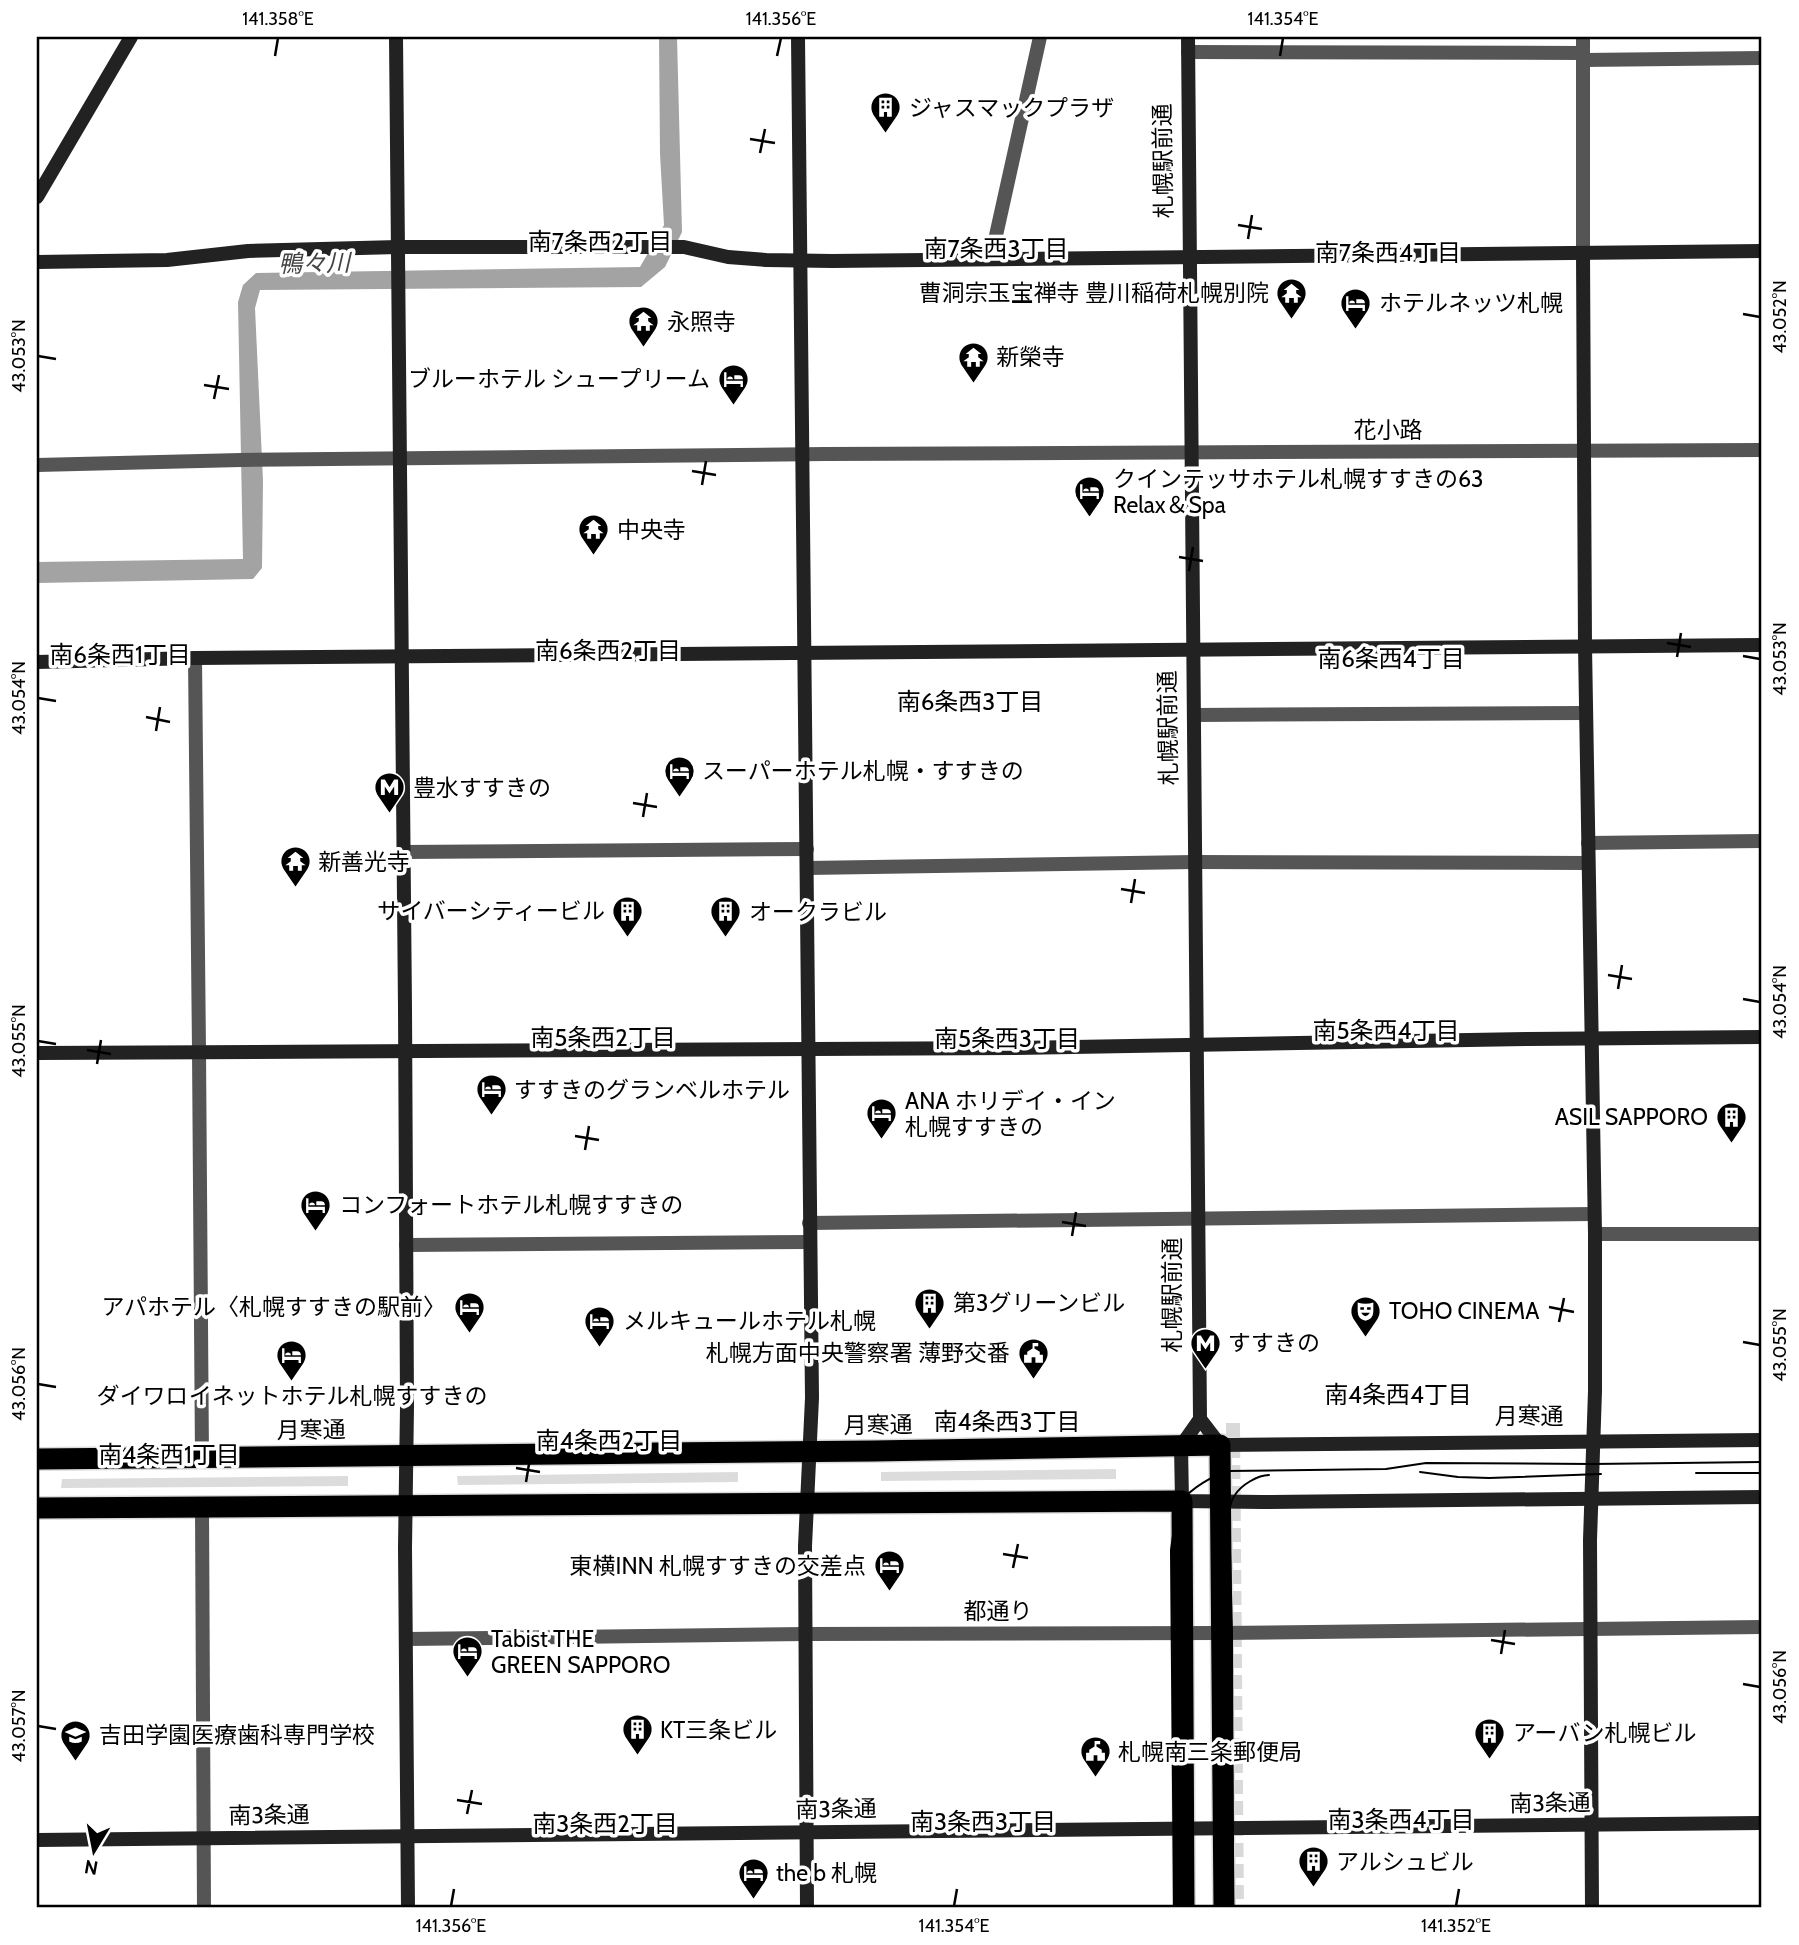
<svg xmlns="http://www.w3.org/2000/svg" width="1799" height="1945" font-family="Cabin,'Noto Sans JP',sans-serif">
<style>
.green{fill:#dcdcdc}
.water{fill:#a3a3a3}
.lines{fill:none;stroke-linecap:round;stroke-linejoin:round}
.street-tunnel{stroke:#d9d9d9;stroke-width:14;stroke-dasharray:14 7;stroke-linecap:butt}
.highway-casing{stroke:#dbdbdb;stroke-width:24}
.street{stroke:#555;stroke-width:14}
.secondary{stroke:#222;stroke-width:14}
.highway{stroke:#000;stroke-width:21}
.tram{stroke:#000;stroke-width:2}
.ticks{fill:none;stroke:#000;stroke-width:2.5}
.labels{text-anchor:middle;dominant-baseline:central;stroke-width:7;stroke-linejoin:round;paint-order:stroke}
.poi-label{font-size:23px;fill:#000;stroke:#fff;text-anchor:start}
.street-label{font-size:23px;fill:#000;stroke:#fff}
.neighbourhood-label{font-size:24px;fill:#000;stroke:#fff}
.water-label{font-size:24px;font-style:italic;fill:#444;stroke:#fff}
.neatline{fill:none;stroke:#000;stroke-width:2.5}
.ticks-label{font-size:18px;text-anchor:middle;fill:#000}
</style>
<rect width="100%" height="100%" fill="#fff"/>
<!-- green -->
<g class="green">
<polygon points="1116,1469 1116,1479 881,1481 881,1472"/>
<polygon points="738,1472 738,1482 458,1485 457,1476"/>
<polygon points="348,1476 348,1486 61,1488 62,1479"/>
</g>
<!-- water -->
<polygon class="water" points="659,37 677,37 682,232 665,267 641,287 260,290 255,308 263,481 262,568 253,579 37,583 37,562 243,559 238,302 243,285 256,273 640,267 664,225 660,154"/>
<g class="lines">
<!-- street-tunnel -->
<polyline class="street-tunnel" points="1233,1423 1237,1908"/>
<defs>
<g id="highway">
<polyline points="37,1459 873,1451 1220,1445 1224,1908"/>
<polyline points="37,1508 1182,1501 1184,1908"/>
</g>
</defs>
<!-- highway casing -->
<use href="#highway" class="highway-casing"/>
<!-- street -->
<g class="street">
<polyline points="1583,37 1583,253"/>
<polyline points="1188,52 1583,53"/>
<polyline points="1583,60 1762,58"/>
<polyline points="991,258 1040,37"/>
<polyline points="37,465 241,460 825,454 1762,450"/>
<polyline points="195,658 199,1051 202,1458"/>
<polyline points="1194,715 1586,713"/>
<polyline points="1588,843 1762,841"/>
<polyline points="403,852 807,849"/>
<polyline points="807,868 1195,862 1588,863"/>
<polyline points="809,1223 1594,1214"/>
<polyline points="1595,1234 1762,1234"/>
<polyline points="406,1245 809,1242"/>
<polyline points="202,1507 204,1908"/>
<polyline points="407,1639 806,1634 1221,1633 1762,1627"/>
</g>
<!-- secondary -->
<g class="secondary">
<polyline points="396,37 405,1008 407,1406 405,1548 408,1908"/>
<polyline points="798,37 812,1398 805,1546 807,1908"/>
<polyline points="1188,37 1200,1419 1220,1445 1762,1440"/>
<polyline points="37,197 131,37"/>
<polyline points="1583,253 1585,646 1595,1234 1595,1391 1590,1540 1592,1908"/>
<polyline points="37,262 167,260 248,251 398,247 684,247 728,257 766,260 832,261 1762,251"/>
<polyline points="37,662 195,658 1762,645"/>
<polyline points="37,1053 1015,1048 1528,1039 1762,1037"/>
<polyline points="1200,1419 1181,1446 1182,1501 1262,1502 1762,1497"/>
<polyline points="37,1840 1762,1823"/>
</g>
<!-- highway -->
<use href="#highway" class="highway"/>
<!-- tram -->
<g class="tram">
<polyline points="1420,1472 1458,1477 1489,1478 1601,1474"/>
<polyline points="1696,1473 1762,1473"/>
<path d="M1174,1908L1171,1550C1173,1536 1175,1512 1182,1501C1191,1488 1214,1475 1229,1471L1386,1469L1426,1463L1592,1464L1762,1462"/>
<path d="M1233,1908L1232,1632L1229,1512C1230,1506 1231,1500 1235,1495C1241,1485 1258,1475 1269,1475"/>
</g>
</g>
<!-- ticks -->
<path class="ticks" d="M275,56L278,38M777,56L781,38M1280,56L1283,38M750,139L775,143M760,153L765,129M1238,225L1262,229M1248,239L1252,215M1743,314L1760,317M38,356L56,359M204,385L229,389M214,399L219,375M692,471L716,475M702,485L706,461M1179,557L1203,561M1189,571L1193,547M1667,643L1691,647M1743,656L1760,659M1677,657L1681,633M38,698L56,701M146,717L170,722M156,731L160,707M633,803L657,807M643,817L647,793M1121,889L1145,893M1131,903L1135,879M1608,975L1632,979M1618,989L1622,965M1743,999L1760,1002M38,1041L56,1044M87,1050L111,1054M97,1064L101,1040M575,1136L599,1140M585,1150L589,1126M1062,1222L1086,1226M1072,1236L1076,1212M1549,1307L1574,1312M1559,1322L1564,1298M1743,1342L1760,1345M38,1384L56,1387M516,1468L540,1472M526,1482L530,1458M1003,1554L1028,1558M1013,1568L1018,1544M1491,1640L1515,1644M1501,1654L1505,1630M1743,1684L1760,1687M38,1726L56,1729M457,1800L482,1804M467,1814L472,1790M451,1906L454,1889M954,1906L957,1889M1456,1906L1459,1889"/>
<!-- icons -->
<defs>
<symbol id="building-pin" viewBox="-11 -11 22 30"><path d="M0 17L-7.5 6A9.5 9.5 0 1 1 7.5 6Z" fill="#000" stroke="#fff"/><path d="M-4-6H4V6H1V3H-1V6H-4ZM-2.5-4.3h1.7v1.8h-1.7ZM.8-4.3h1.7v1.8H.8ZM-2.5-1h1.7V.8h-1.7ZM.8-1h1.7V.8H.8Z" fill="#fff"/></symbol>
<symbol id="temple-pin" viewBox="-11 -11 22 30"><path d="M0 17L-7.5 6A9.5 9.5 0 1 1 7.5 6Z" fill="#000" stroke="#fff"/><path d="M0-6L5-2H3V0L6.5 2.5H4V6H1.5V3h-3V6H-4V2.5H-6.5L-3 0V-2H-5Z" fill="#fff"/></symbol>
<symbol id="hotel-pin" viewBox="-11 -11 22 30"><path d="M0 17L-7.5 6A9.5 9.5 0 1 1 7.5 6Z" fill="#000" stroke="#fff"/><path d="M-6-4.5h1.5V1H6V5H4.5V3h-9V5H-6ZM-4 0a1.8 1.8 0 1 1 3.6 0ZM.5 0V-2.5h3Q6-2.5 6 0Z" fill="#fff"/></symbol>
<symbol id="metro-pin" viewBox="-11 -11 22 30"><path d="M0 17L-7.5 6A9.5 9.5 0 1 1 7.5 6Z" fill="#000" stroke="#fff"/><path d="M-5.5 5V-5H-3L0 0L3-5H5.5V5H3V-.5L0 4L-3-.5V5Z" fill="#fff"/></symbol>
<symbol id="theatre-pin" viewBox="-11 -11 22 30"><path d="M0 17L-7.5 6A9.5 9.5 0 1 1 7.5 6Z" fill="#000" stroke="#fff"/><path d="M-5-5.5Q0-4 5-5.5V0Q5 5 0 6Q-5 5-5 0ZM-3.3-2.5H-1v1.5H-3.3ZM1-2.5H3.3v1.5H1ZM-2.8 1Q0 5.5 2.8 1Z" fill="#fff"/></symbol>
<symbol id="civic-pin" viewBox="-11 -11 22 30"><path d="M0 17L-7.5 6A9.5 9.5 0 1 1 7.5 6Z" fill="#000" stroke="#fff"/><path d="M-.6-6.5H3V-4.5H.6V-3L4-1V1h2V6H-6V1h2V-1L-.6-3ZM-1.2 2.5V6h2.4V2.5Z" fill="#fff"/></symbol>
<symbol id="university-pin" viewBox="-11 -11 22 30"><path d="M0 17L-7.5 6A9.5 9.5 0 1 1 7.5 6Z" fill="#000" stroke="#fff"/><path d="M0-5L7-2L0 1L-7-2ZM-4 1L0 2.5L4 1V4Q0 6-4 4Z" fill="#fff"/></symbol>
</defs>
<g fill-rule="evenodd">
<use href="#building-pin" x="868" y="90" width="35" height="47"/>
<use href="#temple-pin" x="1274" y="276" width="35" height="47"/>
<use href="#hotel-pin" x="1338" y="286" width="35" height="47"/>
<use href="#temple-pin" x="626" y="304" width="35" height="47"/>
<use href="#temple-pin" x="956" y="340" width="35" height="47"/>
<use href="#hotel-pin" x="716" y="362" width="35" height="47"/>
<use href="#hotel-pin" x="1072" y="474" width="35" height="47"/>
<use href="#temple-pin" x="576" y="512" width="35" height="47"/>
<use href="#hotel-pin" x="662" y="754" width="35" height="47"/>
<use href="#metro-pin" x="372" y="770" width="35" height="47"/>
<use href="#temple-pin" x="278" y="844" width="35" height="47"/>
<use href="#building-pin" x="610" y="894" width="35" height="47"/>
<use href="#building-pin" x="708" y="894" width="35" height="47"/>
<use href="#hotel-pin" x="474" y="1072" width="35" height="47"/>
<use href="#hotel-pin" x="864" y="1096" width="35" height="47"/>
<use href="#building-pin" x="1714" y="1100" width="35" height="47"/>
<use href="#hotel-pin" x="298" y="1188" width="35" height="47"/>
<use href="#building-pin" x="912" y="1286" width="35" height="47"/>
<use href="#hotel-pin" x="452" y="1290" width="35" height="47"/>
<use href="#theatre-pin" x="1348" y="1294" width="35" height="47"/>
<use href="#hotel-pin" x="582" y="1304" width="35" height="47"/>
<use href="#metro-pin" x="1188" y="1326" width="35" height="47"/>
<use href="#civic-pin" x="1016" y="1336" width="35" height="47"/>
<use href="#hotel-pin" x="274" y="1338" width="35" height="47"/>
<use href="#hotel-pin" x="872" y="1548" width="35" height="47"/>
<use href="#hotel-pin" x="450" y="1634" width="35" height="47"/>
<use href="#building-pin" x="620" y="1712" width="35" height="47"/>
<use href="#building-pin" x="1472" y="1716" width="35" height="47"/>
<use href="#university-pin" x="58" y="1718" width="35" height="47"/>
<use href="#civic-pin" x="1078" y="1734" width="35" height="47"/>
<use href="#building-pin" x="1296" y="1844" width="35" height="47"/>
<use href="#hotel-pin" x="736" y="1856" width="35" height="47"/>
</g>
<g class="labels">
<!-- poi labels -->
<g class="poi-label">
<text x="909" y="108">ジャスマックプラザ</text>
<text x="1269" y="293" text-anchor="end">曹洞宗玉宝禅寺 豊川稲荷札幌別院</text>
<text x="1379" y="303">ホテルネッツ札幌</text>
<text x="667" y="322">永照寺</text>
<text x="996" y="357">新榮寺</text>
<text x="710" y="379" text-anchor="end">ブルーホテル シュープリーム</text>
<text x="1113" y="479">クインテッサホテル札幌すすきの63<tspan x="1113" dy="26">Relax＆Spa</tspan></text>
<text x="617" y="530">中央寺</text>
<text x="702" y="771">スーパーホテル札幌・すすきの</text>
<text x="413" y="788">豊水すすきの</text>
<text x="318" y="862">新善光寺</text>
<text x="605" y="911" text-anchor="end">サイバーシティービル</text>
<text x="749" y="912">オークラビル</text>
<text x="514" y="1090">すすきのグランベルホテル</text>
<text x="905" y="1101">ANA ホリデイ・イン<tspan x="905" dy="26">札幌すすきの</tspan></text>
<text x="1708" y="1117" text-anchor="end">ASIL SAPPORO</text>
<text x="339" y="1205">コンフォートホテル札幌すすきの</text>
<text x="953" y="1303">第3グリーンビル</text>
<text x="446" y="1307" text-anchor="end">アパホテル〈札幌すすきの駅前〉</text>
<text x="1389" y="1311">TOHO CINEMA</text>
<text x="623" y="1321">メルキュールホテル札幌</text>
<text x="1228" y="1343">すすきの</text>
<text x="1010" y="1353" text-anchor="end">札幌方面中央警察署 薄野交番</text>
<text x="292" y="1396" text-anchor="middle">ダイワロイネットホテル札幌すすきの</text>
<text x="866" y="1566" text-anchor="end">東横INN 札幌すすきの交差点</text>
<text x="491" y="1639">Tabist THE<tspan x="491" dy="26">GREEN SAPPORO</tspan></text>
<text x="660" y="1730">KT三条ビル</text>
<text x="1513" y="1733">アーバン札幌ビル</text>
<text x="99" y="1735">吉田学園医療歯科専門学校</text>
<text x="1118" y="1752">札幌南三条郵便局</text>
<text x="1336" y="1862">アルシュビル</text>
<text x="776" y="1873">the b 札幌</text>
</g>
<!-- street labels -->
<g class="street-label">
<text transform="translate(1163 161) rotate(-91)">札幌駅前通</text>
<text x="1388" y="430">花小路</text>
<text transform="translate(1168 728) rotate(-91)">札幌駅前通</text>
<text transform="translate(1172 1295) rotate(-90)">札幌駅前通</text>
<text x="1529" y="1416">月寒通</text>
<text transform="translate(878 1425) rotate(-1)">月寒通</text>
<text transform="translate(311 1430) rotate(-1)">月寒通</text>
<text x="998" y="1611">都通り</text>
<text transform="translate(1550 1803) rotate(-1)">南3条通</text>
<text transform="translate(836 1809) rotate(-1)">南3条通</text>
<text transform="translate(269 1815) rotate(-1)">南3条通</text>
</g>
<!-- neighbourhood labels -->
<g class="neighbourhood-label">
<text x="600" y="241">南7条西2丁目</text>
<text x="996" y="248">南7条西3丁目</text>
<text x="1388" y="252">南7条西4丁目</text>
<text x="608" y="650">南6条西2丁目</text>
<text x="120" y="654">南6条西1丁目</text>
<text x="1391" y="658">南6条西4丁目</text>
<text x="970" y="701">南6条西3丁目</text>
<text x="1386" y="1030">南5条西4丁目</text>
<text x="603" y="1037">南5条西2丁目</text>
<text x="1007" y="1038">南5条西3丁目</text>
<text x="1398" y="1394">南4条西4丁目</text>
<text x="1007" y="1421">南4条西3丁目</text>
<text x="609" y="1440">南4条西2丁目</text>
<text x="169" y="1454">南4条西1丁目</text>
<text x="1401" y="1819">南3条西4丁目</text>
<text x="983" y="1821">南3条西3丁目</text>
<text x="605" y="1823">南3条西2丁目</text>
</g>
<!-- water labels -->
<g class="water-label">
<text transform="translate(314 263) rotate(-1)">鴨々川</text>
</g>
</g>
<!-- border -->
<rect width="1799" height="1945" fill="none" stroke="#ffffff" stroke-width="77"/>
<!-- north arrow -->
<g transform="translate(94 1851) rotate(190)" stroke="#ffffff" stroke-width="5" paint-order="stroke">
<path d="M0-5L12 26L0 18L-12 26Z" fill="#000000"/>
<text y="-10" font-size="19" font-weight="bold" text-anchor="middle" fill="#000000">N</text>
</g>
<rect x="38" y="38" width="1722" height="1868" class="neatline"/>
<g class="ticks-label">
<text x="278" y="25">141.358°E</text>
<text x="781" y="25">141.356°E</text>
<text x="1283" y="25">141.354°E</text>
<text transform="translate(1780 317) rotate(-90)" y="6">43.052°N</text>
<text transform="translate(19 356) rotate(-90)" y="6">43.053°N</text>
<text transform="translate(1780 659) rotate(-90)" y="6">43.053°N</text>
<text transform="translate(19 698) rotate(-90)" y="6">43.054°N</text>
<text transform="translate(1780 1002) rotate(-90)" y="6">43.054°N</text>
<text transform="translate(19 1041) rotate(-90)" y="6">43.055°N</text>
<text transform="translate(1780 1345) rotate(-90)" y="6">43.055°N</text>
<text transform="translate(19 1384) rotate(-90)" y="6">43.056°N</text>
<text transform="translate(1780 1687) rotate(-90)" y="6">43.056°N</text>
<text transform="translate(19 1726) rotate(-90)" y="6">43.057°N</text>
<text x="451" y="1932">141.356°E</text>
<text x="954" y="1932">141.354°E</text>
<text x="1456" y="1932">141.352°E</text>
</g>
</svg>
